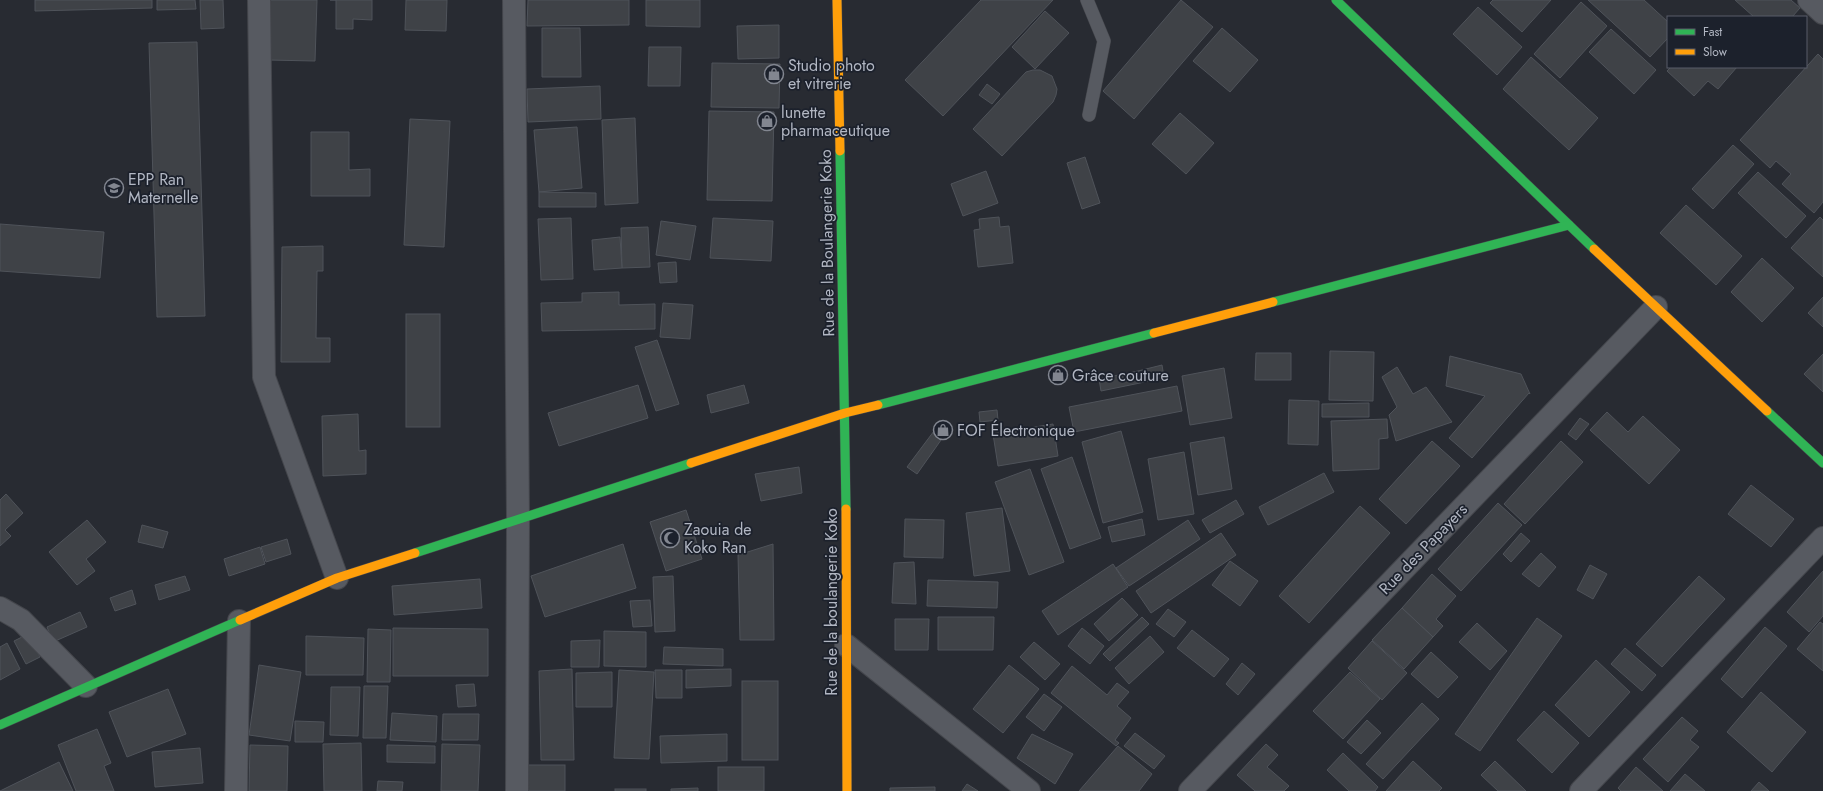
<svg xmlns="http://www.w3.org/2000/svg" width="1823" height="791" font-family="Jost,sans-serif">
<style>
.building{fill:#3f4247;stroke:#4f535a}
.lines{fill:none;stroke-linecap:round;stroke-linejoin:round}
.lane-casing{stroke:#44464c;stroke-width:14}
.street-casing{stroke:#44464c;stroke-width:24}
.fast-casing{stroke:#44464c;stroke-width:10}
.slow-casing{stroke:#44464c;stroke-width:10}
.lane{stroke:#575a61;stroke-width:13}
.street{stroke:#575a61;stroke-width:22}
.fast{stroke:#30b455;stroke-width:9}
.slow{stroke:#ff9f0a;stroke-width:9}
.labels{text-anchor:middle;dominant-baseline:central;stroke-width:3.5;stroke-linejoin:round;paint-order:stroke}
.poi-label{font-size:16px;fill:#b2b7c3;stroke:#1c212c;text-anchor:start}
.street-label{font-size:16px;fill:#b2b7c3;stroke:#1c212c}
</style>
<rect width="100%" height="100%" fill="#282b32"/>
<!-- building -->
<g class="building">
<polygon points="35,0 152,0 152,8 35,11"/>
<polygon points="157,0 195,0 196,9 157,10"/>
<polygon points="200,0 223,0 224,28 201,29"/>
<polygon points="269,0 317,0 315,61 268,60"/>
<polygon points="330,0 372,0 372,20 353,19 353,29 336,29 336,0"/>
<polygon points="406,0 447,0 446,31 405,30"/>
<polygon points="528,0 629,0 629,25 527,26"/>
<polygon points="646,0 700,0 700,27 646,26"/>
<polygon points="981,0 1053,0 943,116 905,80"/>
<polygon points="1181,0 1213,27 1134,119 1103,91"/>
<polygon points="1493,0 1551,0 1522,32 1490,3"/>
<polygon points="1588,0 1644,0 1668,22 1668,38 1650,57"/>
<polygon points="1735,0 1791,0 1800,8 1792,17 1754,17"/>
<polygon points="1581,2 1607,26 1560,78 1534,54"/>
<polygon points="1478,7 1522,47 1497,75 1453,34"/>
<polygon points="1045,11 1069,33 1035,69 1012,47"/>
<polygon points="779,25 779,58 738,59 737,26"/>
<polygon points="542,28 580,28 581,77 542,77"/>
<polygon points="1222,28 1258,60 1230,92 1193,61"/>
<polygon points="1611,29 1656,70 1634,94 1589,52"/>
<polygon points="197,42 205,316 157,317 149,43"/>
<polygon points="649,47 681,47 680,86 648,86"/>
<polygon points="1818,54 1823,59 1823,202 1814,213 1782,184 1791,174 1776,161 1770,168 1740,140"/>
<polygon points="1531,57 1598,118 1569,150 1503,89"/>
<polygon points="712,63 780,64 779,108 711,107"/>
<polygon points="1671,67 1737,67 1718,89 1708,81 1694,96 1667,71"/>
<polygon points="1033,70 1040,70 1052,76 1057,89 1056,95 1053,102 1002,156 973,129 1026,72"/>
<polygon points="987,84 1000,94 992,104 979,95"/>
<polygon points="600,86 601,119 528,122 527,89"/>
<polygon points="709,111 774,112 772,201 707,200"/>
<polygon points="1180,113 1214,143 1186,174 1152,144"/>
<polygon points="635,118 638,203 605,205 602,120"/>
<polygon points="410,119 450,121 444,247 404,245"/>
<polygon points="577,127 582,188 539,192 534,130"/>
<polygon points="311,132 349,132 349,170 370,169 370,196 311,196"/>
<polygon points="1733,145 1754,164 1713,209 1692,189"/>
<polygon points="1085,157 1100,203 1082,209 1067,163"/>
<polygon points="986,171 998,203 963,216 951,184"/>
<polygon points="1758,172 1806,216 1786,238 1738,193"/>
<polygon points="539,192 596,193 596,207 539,207"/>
<polygon points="1686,205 1742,256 1716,285 1660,233"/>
<polygon points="999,217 1000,227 1009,226 1013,263 978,267 974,230 980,229 979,219"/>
<polygon points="1820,217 1823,220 1823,277 1791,248"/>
<polygon points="571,218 573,279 541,280 538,219"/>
<polygon points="713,218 773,221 771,261 710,258"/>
<polygon points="661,221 696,226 690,260 656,255"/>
<polygon points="0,224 104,232 100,278 0,271"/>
<polygon points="648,227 650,267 622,268 621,228"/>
<polygon points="620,237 622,268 594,270 592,240"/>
<polygon points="323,246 323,271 317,271 316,338 330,338 330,362 281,362 282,247"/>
<polygon points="1762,258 1794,288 1762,322 1731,292"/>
<polygon points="676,262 677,282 660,283 658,263"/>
<polygon points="619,292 619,305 655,304 655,329 542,331 541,303 582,302 582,293"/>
<polygon points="1823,297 1823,327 1808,313"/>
<polygon points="663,303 693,305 690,339 660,337"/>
<rect x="406" y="314" width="34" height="113"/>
<polygon points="657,340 679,404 656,411 635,347"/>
<polygon points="1330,351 1374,352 1373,401 1329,400"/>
<polygon points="1256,353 1291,353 1291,380 1255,380"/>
<polygon points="1823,354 1823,392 1804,374"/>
<polygon points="1450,356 1521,374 1530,394 1529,393 1472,458 1449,438 1485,396 1446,386"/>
<polygon points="1162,365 1164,377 1140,383 1138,371"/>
<polygon points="1397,367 1413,394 1426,387 1452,422 1396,441 1389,415 1397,407 1382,377"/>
<polygon points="1224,368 1232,418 1190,425 1182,376"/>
<polygon points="1138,371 1140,383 1101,391 1099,379"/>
<polygon points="638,385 648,418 559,446 548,413"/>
<polygon points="744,385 749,403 711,413 707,395"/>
<polygon points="1177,386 1182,411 1074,432 1069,407"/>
<polygon points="1289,400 1319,401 1318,445 1288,444"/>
<polygon points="1369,403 1369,417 1322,417 1322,404"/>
<polygon points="997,410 998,420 980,422 979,412"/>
<polygon points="1607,412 1628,432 1643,416 1680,450 1649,484 1590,430"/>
<polygon points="358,414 359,451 366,450 366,474 323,476 322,416"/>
<polygon points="1580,418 1589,424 1576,440 1568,434"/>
<polygon points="1387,419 1388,438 1379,439 1379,469 1333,471 1331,421"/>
<polygon points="1053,424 1058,456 998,466 993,434"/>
<polygon points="937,427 946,433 917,474 907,467"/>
<polygon points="1121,431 1143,512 1103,523 1082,442"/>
<polygon points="1224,437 1232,489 1198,495 1190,443"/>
<polygon points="1432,441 1460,466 1406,524 1379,499"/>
<polygon points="1561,441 1583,462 1525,524 1504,504"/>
<polygon points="1184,452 1194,514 1158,520 1148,459"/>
<polygon points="1072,457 1101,538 1070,549 1041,469"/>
<polygon points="799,467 802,493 761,501 755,474"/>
<polygon points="1030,469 1064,562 1029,575 995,482"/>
<polygon points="1324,473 1334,492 1268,525 1259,507"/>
<polygon points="1751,485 1794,519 1771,547 1728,514"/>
<polygon points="6,494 23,513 5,530 11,536 0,546 0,500"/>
<polygon points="1236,500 1244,514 1210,533 1202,520"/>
<polygon points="1498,503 1522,525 1461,591 1438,569"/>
<polygon points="1360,506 1390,533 1309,623 1279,596"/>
<polygon points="1002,508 1010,571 974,576 966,513"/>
<polygon points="686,510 702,559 666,571 650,522"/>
<polygon points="905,519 944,520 943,558 904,557"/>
<polygon points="1142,519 1145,535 1112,542 1108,527"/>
<polygon points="87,520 106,542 86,559 95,571 77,585 49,552"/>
<polygon points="1188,520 1200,539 1129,586 1116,568"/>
<polygon points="142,525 168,532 163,548 138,542"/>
<polygon points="1221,533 1236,555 1151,613 1136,591"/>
<polygon points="1521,533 1530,541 1511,562 1503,554"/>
<polygon points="287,539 291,554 266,562 261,547"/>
<polygon points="623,544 636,588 545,617 531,576"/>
<polygon points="773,544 774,640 740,640 738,555"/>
<polygon points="260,547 265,564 229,576 224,559"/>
<polygon points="1541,553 1556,567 1539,587 1522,574"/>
<polygon points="1230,561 1258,581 1240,606 1212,585"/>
<polygon points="914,562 916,604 892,603 894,563"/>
<polygon points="1113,564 1128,587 1058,635 1042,611"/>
<polygon points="1590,565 1607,574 1593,599 1577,590"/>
<polygon points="1823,571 1823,616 1809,632 1787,612"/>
<polygon points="1432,574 1456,596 1436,619 1443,626 1433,637 1402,608"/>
<polygon points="185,576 190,590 159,600 155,585"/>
<polygon points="673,576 675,631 655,632 653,577"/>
<polygon points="1699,576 1725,599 1662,667 1636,644"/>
<polygon points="480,579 482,608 394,615 392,586"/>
<polygon points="928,580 998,582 997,608 927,606"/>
<polygon points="132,590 136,604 115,611 110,598"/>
<polygon points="1122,598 1138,615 1109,641 1094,624"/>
<polygon points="650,600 652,626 633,627 630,601"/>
<polygon points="1402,608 1433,637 1404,669 1372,640"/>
<polygon points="1168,609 1186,622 1174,637 1156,624"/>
<polygon points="80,612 87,627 53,642 47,627"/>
<polygon points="938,617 994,617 993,650 938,650"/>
<polygon points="1142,617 1149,624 1110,661 1103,654"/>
<polygon points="1537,618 1562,636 1480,751 1455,734"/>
<polygon points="895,619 929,619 928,650 895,650"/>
<polygon points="1820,622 1823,624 1823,671 1797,649"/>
<polygon points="1477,623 1507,651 1490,670 1459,642"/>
<polygon points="1765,627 1787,646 1742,698 1721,679"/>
<polygon points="393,628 488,629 488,676 393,676"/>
<polygon points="1082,628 1104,646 1090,664 1068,646"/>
<polygon points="368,629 391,630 390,682 367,682"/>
<polygon points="1192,630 1229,659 1214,677 1177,648"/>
<polygon points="604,631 646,632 646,667 604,666"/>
<polygon points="28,634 40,657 26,664 14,641"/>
<polygon points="306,636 364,638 363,675 306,675"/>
<polygon points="1150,636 1164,652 1129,684 1115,668"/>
<polygon points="600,640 599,667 571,667 571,641"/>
<polygon points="1372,641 1407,673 1382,700 1348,668"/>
<polygon points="1034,642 1060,664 1045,680 1020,657"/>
<polygon points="7,643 20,669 0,680 0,647"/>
<polygon points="664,647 723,649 723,666 663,664"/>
<polygon points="1625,648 1656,675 1642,691 1611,664"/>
<polygon points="1431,652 1458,677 1438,698 1411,674"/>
<polygon points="1596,660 1630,692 1589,737 1555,705"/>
<polygon points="1242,663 1255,674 1238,695 1226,684"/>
<polygon points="259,665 301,672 290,741 249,735"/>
<polygon points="1009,665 1039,689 1003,733 973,709"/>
<polygon points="1072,666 1107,695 1117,683 1129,692 1117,706 1131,718 1115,740 1119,743 1116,746 1051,693"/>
<polygon points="572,669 574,760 541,760 539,671"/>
<polygon points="731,669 731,686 686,688 686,670"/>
<polygon points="619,670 654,672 649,759 614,758"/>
<polygon points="655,670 682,670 682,698 656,698"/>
<polygon points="612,672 612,707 576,707 576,673"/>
<polygon points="1350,672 1380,699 1343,739 1313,711"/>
<rect x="742" y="681" width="36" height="79"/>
<polygon points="474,684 476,706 458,707 456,685"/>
<polygon points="364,686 388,686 386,738 363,738"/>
<polygon points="331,687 360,687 358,736 330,735"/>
<polygon points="168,689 186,734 127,757 109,712"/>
<polygon points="1761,692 1806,732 1772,772 1727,732"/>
<polygon points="1044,694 1062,707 1044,731 1026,717"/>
<polygon points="1422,703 1439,719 1383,779 1366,764"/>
<polygon points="1544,711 1579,743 1552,773 1517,740"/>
<polygon points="392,713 437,716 436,742 390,740"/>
<polygon points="443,714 479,714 478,740 442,740"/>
<polygon points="1682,717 1698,731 1690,740 1699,747 1668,782 1643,759"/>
<polygon points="1367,720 1381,733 1361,754 1347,742"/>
<polygon points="295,721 324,722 323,742 295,742"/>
<polygon points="97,729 111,763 104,766 114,791 76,791 58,745"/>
<polygon points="1135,733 1165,756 1154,769 1124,746"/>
<polygon points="727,734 727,761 661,763 660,736"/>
<polygon points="1032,734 1073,754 1055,784 1017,758"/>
<polygon points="361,743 362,791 324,791 323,744"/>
<polygon points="442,744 480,745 478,791 441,791"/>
<polygon points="1266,744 1278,755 1267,767 1289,786 1284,791 1255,791 1237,775"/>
<polygon points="250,745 288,746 287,791 249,791"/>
<polygon points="387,745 435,746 435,763 387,762"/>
<polygon points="1118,746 1152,774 1139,791 1079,791"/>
<polygon points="200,748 203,783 155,787 152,752"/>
<polygon points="1343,753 1378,787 1375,791 1349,791 1327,770"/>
<polygon points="1413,761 1442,788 1439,791 1386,791"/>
<polygon points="1495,761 1526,791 1498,791 1481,775"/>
<polygon points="59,762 73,791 0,791"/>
<rect x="525" y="765" width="40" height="26"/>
<rect x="718" y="767" width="46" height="24"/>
<polygon points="1636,767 1663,791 1621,791 1618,788"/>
<polygon points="1685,774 1705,791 1670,791"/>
<polygon points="378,781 403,782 402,791 377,791"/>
<polygon points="1759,782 1769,791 1751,791"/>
<polygon points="967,784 978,791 962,791"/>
<polygon points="935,787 935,791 890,791 890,788"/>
<polygon points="698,788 698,791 671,791 671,789"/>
<rect x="615" y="789" width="31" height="2"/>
</g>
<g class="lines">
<defs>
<polyline id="lane" points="1087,0 1104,41 1089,115"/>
<g id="street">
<polyline points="259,0 264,377 337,578"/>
<polyline points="514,0 518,521 517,791"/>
<polyline points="1809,0 1823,13"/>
<polyline points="0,608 21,620 86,686"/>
<polyline points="846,645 1029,791"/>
<polyline points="236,791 239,621"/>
<polyline points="1190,791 1656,307"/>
<polyline points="1581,791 1823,538"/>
</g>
<g id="fast">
<polyline points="1336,0 1594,249"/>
<polyline points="840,151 846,509"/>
<polyline points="1273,302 1569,225"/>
<polyline points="878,405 1154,333"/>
<polyline points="1767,411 1823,463"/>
<polyline points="415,553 691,463"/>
<polyline points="0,725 240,620"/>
</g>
<g id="slow">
<polyline points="837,0 840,151"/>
<polyline points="1594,249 1767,411"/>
<polyline points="1154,333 1273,302"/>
<polyline points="691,463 845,413 878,405"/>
<polyline points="846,509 847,791"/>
<polyline points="240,620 337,578 415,553"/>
</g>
</defs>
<!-- lane casing -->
<use href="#lane" class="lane-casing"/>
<!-- street casing -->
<use href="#street" class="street-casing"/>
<!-- fast casing -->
<use href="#fast" class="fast-casing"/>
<!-- slow casing -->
<use href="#slow" class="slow-casing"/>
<!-- lane -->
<use href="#lane" class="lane"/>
<!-- street -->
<use href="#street" class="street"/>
<!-- fast -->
<use href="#fast" class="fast"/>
<!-- slow -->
<use href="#slow" class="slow"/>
</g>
<!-- icons -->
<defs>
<symbol id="shop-ring" viewBox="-11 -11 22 22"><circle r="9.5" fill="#1c212c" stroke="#828690" stroke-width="1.5"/><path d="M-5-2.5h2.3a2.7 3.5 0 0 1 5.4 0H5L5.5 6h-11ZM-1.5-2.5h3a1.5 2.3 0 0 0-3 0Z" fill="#828690"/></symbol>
<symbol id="school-ring" viewBox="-11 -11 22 22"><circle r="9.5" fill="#1c212c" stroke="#828690" stroke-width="1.5"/><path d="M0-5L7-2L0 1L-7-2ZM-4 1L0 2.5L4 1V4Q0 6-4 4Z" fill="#828690"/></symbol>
<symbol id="mosque-ring" viewBox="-11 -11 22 22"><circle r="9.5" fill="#1c212c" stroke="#828690" stroke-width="1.5"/><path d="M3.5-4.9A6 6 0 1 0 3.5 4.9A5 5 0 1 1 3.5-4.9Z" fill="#828690"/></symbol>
</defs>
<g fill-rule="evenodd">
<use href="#shop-ring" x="763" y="63" width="22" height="22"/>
<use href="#shop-ring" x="756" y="110" width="22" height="22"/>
<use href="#school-ring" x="103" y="177" width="22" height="22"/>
<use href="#shop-ring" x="1047" y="364" width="22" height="22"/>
<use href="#shop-ring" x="932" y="419" width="22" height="22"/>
<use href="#mosque-ring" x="659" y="527" width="22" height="22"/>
</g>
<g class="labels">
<!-- poi labels -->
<g class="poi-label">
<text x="788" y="65">Studio photo<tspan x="788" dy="18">et vitrerie</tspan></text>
<text x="781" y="112">lunette<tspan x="781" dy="18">pharmaceutique</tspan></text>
<text x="128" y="179">EPP Ran<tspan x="128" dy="18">Maternelle</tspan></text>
<text x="1072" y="375">Grâce couture</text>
<text x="957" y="430">FOF Électronique</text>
<text x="684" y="529">Zaouia de<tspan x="684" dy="18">Koko Ran</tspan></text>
</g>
<!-- street labels -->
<g class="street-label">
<text transform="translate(827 243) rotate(-91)">Rue de la Boulangerie Koko</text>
<text transform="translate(1423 549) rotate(-46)">Rue des Papayers</text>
<text transform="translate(831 602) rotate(-90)">Rue de la boulangerie Koko</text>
</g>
</g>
<!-- legend -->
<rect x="1667" y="16" width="140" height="52" fill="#1c212c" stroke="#585d68"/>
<rect x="1675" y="29" width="20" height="6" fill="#30b455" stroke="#585d68"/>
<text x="1703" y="36" font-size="12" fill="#b2b7c3">Fast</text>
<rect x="1675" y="49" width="20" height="6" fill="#ff9f0a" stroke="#585d68"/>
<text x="1703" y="56" font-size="12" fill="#b2b7c3">Slow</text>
</svg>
